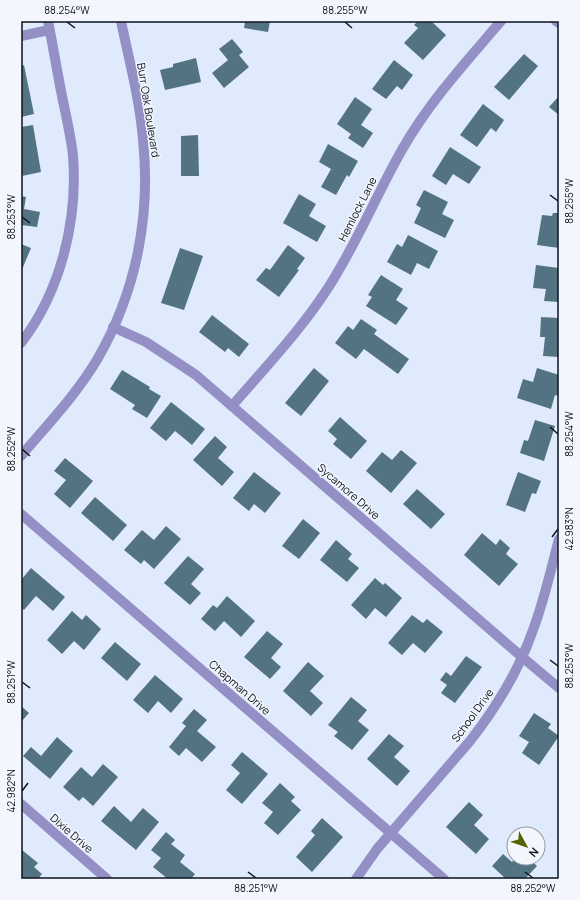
<svg xmlns="http://www.w3.org/2000/svg" width="580" height="900" font-family="Manrope,sans-serif">
<style>
.building{fill:#537383}
.lines{fill:none;stroke-linecap:round;stroke-linejoin:round}
.minor{stroke:#9490c5;stroke-width:10}
.ticks{fill:none;stroke:#0d131d;stroke-width:1.5}
.labels{text-anchor:middle;dominant-baseline:central;stroke-width:3;stroke-linejoin:round;paint-order:stroke}
.street-label{font-size:11px;fill:#0d131d;stroke:#f3f7fd}
.neatline{fill:none;stroke:#0d131d;stroke-width:1.5}
.ticks-label{font-size:10px;text-anchor:middle;fill:#0d131d}
</style>
<rect width="100%" height="100%" fill="#dfebfc"/>
<!-- building -->
<g class="building">
<polygon points="245,21 270,21 268,32 244,28"/>
<polygon points="418,21 431,21 446,35 423,60 404,43 418,28 414,25"/>
<polygon points="232,39 243,52 239,55 249,67 224,88 212,73 228,60 219,49"/>
<polygon points="524,54 538,66 509,100 494,87"/>
<polygon points="196,58 201,82 165,90 160,70 173,67 173,64"/>
<polygon points="394,60 413,75 402,90 397,86 386,99 372,89"/>
<polygon points="24,65 34,114 21,117 21,66"/>
<polygon points="559,96 559,115 549,107"/>
<polygon points="355,97 372,109 361,125 373,133 363,148 348,138 351,134 337,124"/>
<polygon points="483,104 504,120 496,132 491,128 477,147 460,135"/>
<polygon points="33,125 41,172 22,176 21,127"/>
<polygon points="198,135 199,176 181,176 181,136"/>
<polygon points="328,144 358,161 349,177 347,175 336,195 321,187 331,169 319,162"/>
<polygon points="450,147 481,167 469,184 453,174 446,185 432,176"/>
<polygon points="424,190 448,202 442,214 454,220 445,238 414,223 421,208 416,205"/>
<polygon points="299,194 316,204 309,216 326,226 317,242 283,223"/>
<polygon points="21,196 26,197 24,209 40,212 37,227 21,225"/>
<polygon points="553,213 559,213 559,248 537,245 542,215 552,216"/>
<polygon points="408,235 438,251 429,269 417,263 411,275 387,262 397,244 402,247"/>
<polygon points="21,244 31,248 21,272"/>
<polygon points="288,245 305,258 297,269 299,270 279,297 256,280 266,268 270,270"/>
<polygon points="180,248 203,256 184,310 161,303"/>
<polygon points="536,265 559,268 559,302 544,301 546,289 533,288"/>
<polygon points="381,275 403,289 396,300 408,308 396,325 366,306 372,297 368,295"/>
<polygon points="212,315 249,344 239,357 228,348 225,352 199,332"/>
<polygon points="541,317 559,318 559,357 543,356 545,337 540,337"/>
<polygon points="361,319 377,330 374,334 409,359 398,374 364,349 356,359 335,343 348,326 353,330"/>
<polygon points="314,368 329,381 301,416 285,403"/>
<polygon points="537,368 559,375 559,394 558,396 555,395 551,409 517,398 523,379 533,382"/>
<polygon points="122,370 150,387 149,389 161,396 147,418 132,409 135,405 110,389"/>
<polygon points="171,402 205,429 192,445 175,431 166,441 150,428"/>
<polygon points="340,417 367,441 351,459 333,444 337,439 328,431"/>
<polygon points="535,420 555,426 544,461 520,453 524,440 528,441"/>
<polygon points="215,436 227,447 218,458 234,472 222,486 193,460"/>
<polygon points="401,450 417,463 391,493 366,471 382,452 392,460"/>
<polygon points="65,458 93,481 70,508 54,494 66,480 54,471"/>
<polygon points="254,472 281,493 265,513 254,504 249,511 233,498"/>
<polygon points="518,472 541,481 536,494 532,493 525,512 506,505"/>
<polygon points="417,489 445,514 431,529 403,504"/>
<polygon points="95,497 127,525 113,541 81,513"/>
<polygon points="303,519 320,533 299,559 282,546"/>
<polygon points="166,526 181,539 154,569 144,560 141,564 124,550 142,530 154,540"/>
<polygon points="482,533 496,545 500,539 510,548 506,554 518,564 499,586 464,555"/>
<polygon points="336,540 352,554 348,559 359,568 347,582 320,560"/>
<polygon points="188,556 204,569 191,584 201,593 190,605 164,583"/>
<polygon points="31,568 65,597 53,611 36,596 24,610 21,608 21,580"/>
<polygon points="375,578 383,585 385,583 402,598 386,617 375,608 366,619 351,605"/>
<polygon points="227,596 255,621 241,637 224,621 215,631 201,619 213,605 217,608"/>
<polygon points="72,611 82,620 86,615 101,629 84,650 74,641 62,654 47,640"/>
<polygon points="412,615 423,623 427,619 443,632 425,653 413,643 402,655 388,643"/>
<polygon points="267,631 283,644 271,658 281,667 270,679 244,657"/>
<polygon points="115,642 141,664 127,681 101,658"/>
<polygon points="466,656 482,667 455,703 441,693 447,685 440,680 446,672 451,676"/>
<polygon points="308,662 324,676 310,691 323,703 311,716 283,691"/>
<polygon points="155,675 183,699 171,713 158,701 148,713 133,700"/>
<polygon points="351,697 367,710 358,721 369,730 352,750 334,736 338,732 328,725"/>
<polygon points="21,706 29,713 21,722"/>
<polygon points="194,709 207,720 197,731 216,747 202,762 186,748 179,756 169,747 186,726 182,723"/>
<polygon points="534,713 551,724 548,728 559,736 539,765 522,753 529,742 519,736"/>
<polygon points="389,734 404,746 394,757 410,771 397,786 367,759"/>
<polygon points="57,737 73,751 50,779 23,756 31,747 41,756"/>
<polygon points="242,752 268,774 242,804 226,790 240,773 231,765"/>
<polygon points="103,764 118,777 93,806 83,797 79,801 63,787 81,767 92,777"/>
<polygon points="280,783 295,797 291,801 301,810 278,835 264,823 273,812 262,803"/>
<polygon points="469,802 483,815 474,825 489,839 476,854 446,827"/>
<polygon points="114,806 131,822 143,808 159,822 136,850 101,821"/>
<polygon points="322,818 343,837 312,872 296,857 315,835 311,831"/>
<polygon points="166,832 175,840 171,844 185,855 180,862 195,874 191,879 168,879 153,867 161,858 151,850"/>
<polygon points="22,850 38,863 34,867 42,874 38,879 21,879 21,851"/>
<polygon points="503,854 512,862 516,858 528,858 537,866 525,879 506,879 492,866"/>
</g>
<g class="lines">
<!-- minor -->
<g class="minor">
<polyline points="556,21 559,23"/>
<polyline points="21,36 49,30"/>
<polyline points="113,327 146,342 196,375 522,657 559,688"/>
<path d="M21,343C61,291 78,220 73,156C71,136 66,116 62,96C57,71 53,46 48,21"/>
<path d="M232,406C264,369 299,332 326,291C356,246 376,195 403,148C430,101 466,62 501,21"/>
<path d="M21,456C48,424 77,394 98,358C136,292 151,216 143,140C140,100 129,60 121,21"/>
<polyline points="21,514 444,879"/>
<polyline points="21,804 107,879"/>
<path d="M356,879L377,849L470,741C496,708 519,670 533,630C544,601 551,569 559,539"/>
</g>
</g>
<!-- ticks -->
<path class="ticks" d="M67,22L75,28M345,22L352,28M550,195L558,201M22,217L30,223M550,427L558,434M22,449L30,456M552,537L558,529M550,660L558,666M22,682L30,688M22,791L28,783M248,872L256,878M525,872L533,878"/>
<g class="labels">
<!-- street labels -->
<g class="street-label">
<text transform="translate(149 110) rotate(81)">Burr Oak Boulevard</text>
<text transform="translate(357 209) rotate(-63)">Hemlock Lane</text>
<text transform="translate(349 491) rotate(41)">Sycamore Drive</text>
<text transform="translate(240 687) rotate(41)">Chapman Drive</text>
<text transform="translate(472 715) rotate(-54)">School Drive</text>
<text transform="translate(72 833) rotate(41)">Dixie Drive</text>
</g>
</g>
<!-- border -->
<rect width="580" height="900" fill="none" stroke="#f3f7fd" stroke-width="44"/>
<!-- north arrow -->
<g transform="translate(526 846) rotate(130)"><circle r="19" fill="#f3f7fd" stroke="#979ca3"/>
<path d="M0-3L7 15L0 10L-7 15Z" fill="#576100"/>
<text y="-6" font-size="11" font-weight="bold" text-anchor="middle" fill="#0d131d">N</text>
</g>
<rect x="22" y="22" width="536" height="856" class="neatline"/>
<g class="ticks-label">
<text x="67" y="14">88.254°W</text>
<text x="345" y="14">88.255°W</text>
<text transform="translate(569 201) rotate(-90)" y="4">88.255°W</text>
<text transform="translate(11 217) rotate(-90)" y="4">88.253°W</text>
<text transform="translate(569 434) rotate(-90)" y="4">88.254°W</text>
<text transform="translate(11 449) rotate(-90)" y="4">88.252°W</text>
<text transform="translate(569 529) rotate(-90)" y="4">42.983°N</text>
<text transform="translate(569 666) rotate(-90)" y="4">88.253°W</text>
<text transform="translate(11 682) rotate(-90)" y="4">88.251°W</text>
<text transform="translate(11 791) rotate(-90)" y="4">42.982°N</text>
<text x="256" y="892">88.251°W</text>
<text x="533" y="892">88.252°W</text>
</g>
</svg>
